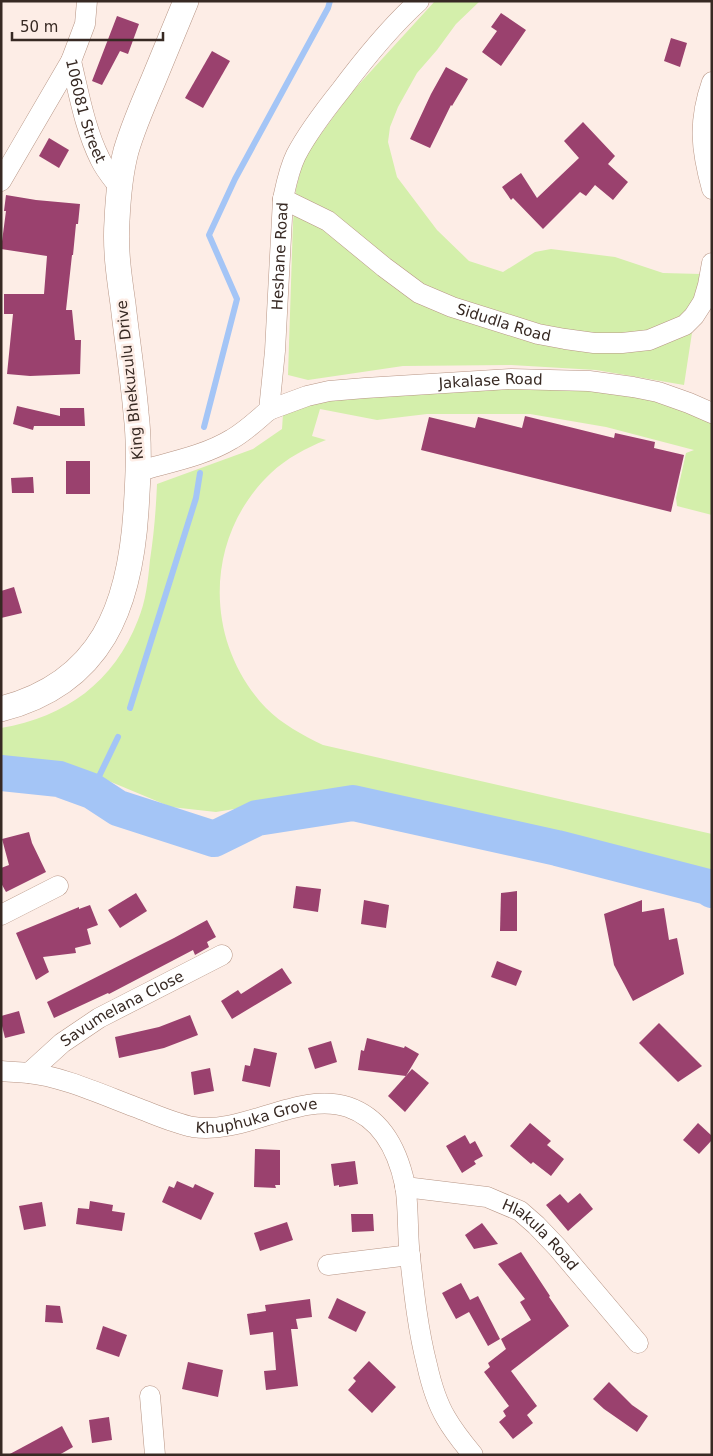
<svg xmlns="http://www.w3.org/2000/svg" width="713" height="1456" font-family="'DejaVu Sans',sans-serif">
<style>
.green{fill:#d4efab}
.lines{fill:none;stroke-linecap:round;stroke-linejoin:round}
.stream{stroke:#a4c5f6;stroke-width:6}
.river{stroke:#a4c5f6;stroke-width:36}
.building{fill:#9a416e}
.minor-casing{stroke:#b79585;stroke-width:21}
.tertiary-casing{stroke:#b79585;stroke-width:26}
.minor{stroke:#fff;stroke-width:20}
.tertiary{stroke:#fff;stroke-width:25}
.labels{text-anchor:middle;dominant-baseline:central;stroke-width:5;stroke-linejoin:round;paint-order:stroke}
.street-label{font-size:15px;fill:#372923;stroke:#fdede6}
</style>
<rect width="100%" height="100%" fill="#fdede6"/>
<!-- green -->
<g class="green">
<polygon points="435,1 480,1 456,24 437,50 417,73 398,107 390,127 388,142 397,177 437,230 469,261 503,272 535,252 551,249 615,257 663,273 701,274 684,385 596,370 511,365 403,366 308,380 288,375 293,222 296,189 304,157 351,93"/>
<path d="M540,388L591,390L642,396L691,413L712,424V515L677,506L676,498L686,453L694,450L606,427L530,414H427L377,420L320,409L312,436L326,440C306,448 287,458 271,473C204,536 203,642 266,708C282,724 302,735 323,745L712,834V884L708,880L354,793L338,792L216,812L171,807L80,769L1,764V728C66,717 114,682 138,620C146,601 148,580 150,560C154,534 156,509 157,484L253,449L282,429L283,414L319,400L465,390Z"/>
</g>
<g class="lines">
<!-- stream -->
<g class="stream">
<polyline points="204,427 237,299 209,235 235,179 328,8 330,1"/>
<polyline points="130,708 196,498 200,473"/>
<polyline points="92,791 118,737"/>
</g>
<!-- river -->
<polyline class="river" points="1,773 59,779 92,791 118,808 214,839 257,818 353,803 557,848 708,887 712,890"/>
</g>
<!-- building -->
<g class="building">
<polygon points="501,13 526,30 501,66 482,52 497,31 491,27"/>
<polygon points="117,16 139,24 128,54 120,51 102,85 92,81"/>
<polygon points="671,38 687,43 680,67 664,61"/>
<polygon points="212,51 230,61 203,108 185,98"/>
<polygon points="446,67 468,79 452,106 451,105 430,148 410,139 431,94"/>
<polygon points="583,122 615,156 608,164 628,182 613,200 595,185 586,196 580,192 543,229 513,198 511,200 502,187 521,173 537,198 579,158 564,141"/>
<polygon points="49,138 69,150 59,168 39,156"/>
<polygon points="6,195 36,200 80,204 78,224 76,224 73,255 72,255 66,310 72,310 75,340 81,340 80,374 30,376 7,374 13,314 4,314 4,294 44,294 47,256 1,249 6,211 4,211"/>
<polygon points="17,406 60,416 60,408 84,408 85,426 34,426 33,430 13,424"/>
<polygon points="525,416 614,438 615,433 655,442 654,448 684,455 671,512 421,450 429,417 475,428 478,417 522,428"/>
<rect x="66" y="461" width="24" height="33"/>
<polygon points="33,477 34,493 12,493 11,478"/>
<polygon points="14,587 22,613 1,618 1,591"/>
<polygon points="29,832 32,843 46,872 6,892 1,883 1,868 9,865 2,839"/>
<polygon points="296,886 321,889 318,912 293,908"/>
<polygon points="517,891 517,931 500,931 501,893"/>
<polygon points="136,893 147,911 120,928 108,910"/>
<polygon points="364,900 389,905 386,928 361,924"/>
<polygon points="642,900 642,912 664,908 669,940 677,938 684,974 633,1001 614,965 604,914"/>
<polygon points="90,905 98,925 87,929 91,944 75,948 76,953 43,957 49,972 36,980 16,933 79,907 79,909"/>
<polygon points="207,920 216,937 207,942 209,947 195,955 193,950 109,994 108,993 54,1018 47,1002 174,938"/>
<polygon points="497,961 522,971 516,986 491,977"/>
<polygon points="282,968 292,983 232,1019 221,1001 238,990 241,994"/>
<polygon points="19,1011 25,1033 5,1038 1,1022 1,1016"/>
<polygon points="190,1015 198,1035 164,1048 119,1058 115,1037 159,1027"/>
<polygon points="659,1023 702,1066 678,1082 639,1043"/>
<polygon points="367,1038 404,1048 405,1046 419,1054 406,1076 358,1070 361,1050 364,1051"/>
<polygon points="331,1041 337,1062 315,1069 308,1048"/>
<polygon points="254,1048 277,1053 270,1087 242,1081 245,1065 250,1066"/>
<polygon points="210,1068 214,1091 194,1095 191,1072"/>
<polygon points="412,1069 429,1083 405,1112 388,1096"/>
<polygon points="530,1123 551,1141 547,1145 564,1159 551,1176 533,1162 531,1164 510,1146"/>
<polygon points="698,1123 712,1136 712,1140 699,1154 683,1140"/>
<polygon points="465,1135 470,1144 475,1141 483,1156 474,1161 476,1164 462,1173 446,1146"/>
<polygon points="255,1149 280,1150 280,1185 275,1185 276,1188 254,1187"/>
<polygon points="355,1161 358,1184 339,1187 339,1185 334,1186 331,1164"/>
<polygon points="177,1181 193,1188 195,1184 214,1193 201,1220 162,1202 169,1186 174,1188"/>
<polygon points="580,1193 593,1209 568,1231 546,1205 560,1194 568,1203"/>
<polygon points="90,1201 113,1205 112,1211 125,1213 122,1231 76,1224 78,1208 89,1209"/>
<polygon points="42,1202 46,1226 24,1230 19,1206"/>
<polygon points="351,1214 373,1214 374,1231 352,1232"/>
<polygon points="287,1222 293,1240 260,1251 254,1233"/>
<polygon points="482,1223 498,1244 474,1249 465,1235"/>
<polygon points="521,1252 550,1296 549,1297 569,1326 511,1371 537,1406 527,1415 533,1423 513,1439 499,1422 506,1416 503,1411 509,1406 484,1372 490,1367 488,1363 506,1349 501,1339 531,1320 520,1302 525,1299 498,1264"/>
<polygon points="461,1283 470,1300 478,1296 500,1339 488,1346 469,1312 456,1319 442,1293"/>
<polygon points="337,1298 366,1312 356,1332 328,1318"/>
<polygon points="310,1299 312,1317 296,1319 298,1329 291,1329 298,1386 266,1390 264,1371 276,1370 273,1332 250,1335 247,1314 266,1311 265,1305"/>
<polygon points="46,1305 60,1306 63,1323 45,1322"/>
<polygon points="103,1326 127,1335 119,1357 96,1349"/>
<polygon points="369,1361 396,1387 372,1413 348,1390 356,1381 353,1378"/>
<polygon points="188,1362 223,1370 218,1397 182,1389"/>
<polygon points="609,1382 632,1405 648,1416 637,1432 604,1409 593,1399"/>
<polygon points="109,1417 112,1440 92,1443 89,1420"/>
<polygon points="62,1426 73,1447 59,1455 8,1455"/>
</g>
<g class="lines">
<defs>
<g id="minor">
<path id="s1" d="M71,61C79,94 85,129 100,159C105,170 113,179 120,188"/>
<path d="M712,82C698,122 701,149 712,189"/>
<polyline points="1,181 71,61 85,24 87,1"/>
<path id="s2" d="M283,199L328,221L384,267L419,293L452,307L538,334L565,339L594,343H622L649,340L685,325L694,316L703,302L708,285L712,263"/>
<path id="s3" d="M269,410L307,396L329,391L365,388L511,379L589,381L633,387L658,392L689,403L712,413"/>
<path id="s4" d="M139,471C170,462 204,456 232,439C246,431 257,420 269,410L275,351L283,199C286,185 289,169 296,155C308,132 325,110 341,90C365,58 390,27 419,1"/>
<polyline points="1,915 58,886"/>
<path id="s5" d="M1,1071C10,1072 19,1072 28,1073C61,1076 103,1095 135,1107C154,1114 173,1123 193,1127C245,1135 299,1091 348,1107C383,1119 398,1152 405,1185C409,1207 407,1235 410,1257C414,1293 418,1330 427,1365C431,1383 437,1403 446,1418C454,1432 463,1443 473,1455"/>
<path id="s6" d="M29,1073L62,1043L99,1018L222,955"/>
<path id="s7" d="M405,1187L487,1197L520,1211L536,1225L557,1247L638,1343"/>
<polyline points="328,1265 410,1255"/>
<polyline points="150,1396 155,1455"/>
</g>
<path id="tertiary" d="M1,709C102,683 130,606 136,511C138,479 140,446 136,413C133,377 127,340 123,304C119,276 115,249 117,221C118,198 120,174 126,151C133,127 143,104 153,81C164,54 175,28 186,1"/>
</defs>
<!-- minor casing -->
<use href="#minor" class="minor-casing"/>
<!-- tertiary casing -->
<use href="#tertiary" class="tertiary-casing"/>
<!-- minor -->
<use href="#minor" class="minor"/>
<!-- tertiary -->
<use href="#tertiary" class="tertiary"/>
</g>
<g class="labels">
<!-- street labels -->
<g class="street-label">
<text stroke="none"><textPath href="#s1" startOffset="52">106081 Street</textPath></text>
<text stroke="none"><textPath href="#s4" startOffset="300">Heshane Road</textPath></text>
<text stroke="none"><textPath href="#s2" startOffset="256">Sidudla Road</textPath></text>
<text transform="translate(130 380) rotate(-96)">King Bhekuzulu Drive</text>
<text stroke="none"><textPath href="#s3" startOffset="225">Jakalase Road</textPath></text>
<text stroke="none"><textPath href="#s6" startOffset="114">Savumelana Close</textPath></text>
<text stroke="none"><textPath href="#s5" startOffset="266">Khuphuka Grove</textPath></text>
<text stroke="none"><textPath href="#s7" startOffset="149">Hlakula Road</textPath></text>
</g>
</g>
<!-- border -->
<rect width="713" height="1456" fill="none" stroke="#372923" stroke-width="5"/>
<!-- scale -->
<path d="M12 32v8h151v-8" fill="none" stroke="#372923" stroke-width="2.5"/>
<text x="20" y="32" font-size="15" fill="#372923" stroke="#fdede6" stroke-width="4" paint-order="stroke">50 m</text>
</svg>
